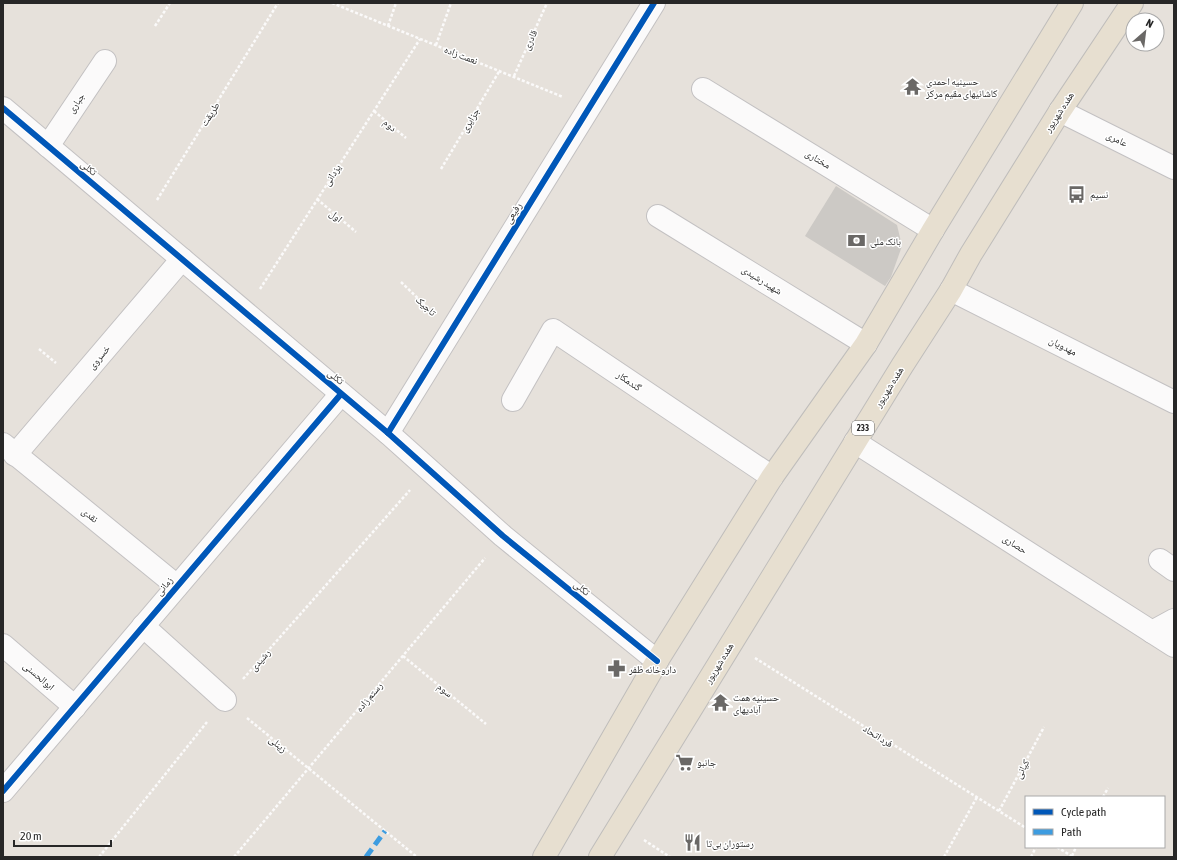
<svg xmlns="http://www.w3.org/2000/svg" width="1177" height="860" font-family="'Asap Condensed','Noto Naskh Arabic',sans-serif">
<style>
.building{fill:#ccc9c5}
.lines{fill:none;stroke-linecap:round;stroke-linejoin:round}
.minor-casing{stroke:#c3c1c2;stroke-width:24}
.secondary-casing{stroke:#c3c1c2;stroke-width:24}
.primary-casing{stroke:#bfbdbb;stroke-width:24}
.path{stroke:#fbfafa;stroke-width:2.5;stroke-dasharray:3 2;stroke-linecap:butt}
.minor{stroke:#fbfafa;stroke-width:22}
.secondary{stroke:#fbfafa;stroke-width:22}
.primary{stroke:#e7dfd0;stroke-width:22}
.quiet{stroke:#3d9ce0;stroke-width:5;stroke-dasharray:10 5;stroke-linecap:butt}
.cycleway-casing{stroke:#fff;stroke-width:8}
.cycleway{stroke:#0057b8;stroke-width:6}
.labels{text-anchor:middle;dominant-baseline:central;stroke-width:3;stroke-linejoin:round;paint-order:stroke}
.shield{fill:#fff;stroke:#686868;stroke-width:1}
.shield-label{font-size:9px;font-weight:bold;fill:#272727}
.street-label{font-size:10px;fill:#272727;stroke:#fff}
.poi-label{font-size:10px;fill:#272727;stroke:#fff;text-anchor:start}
</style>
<rect width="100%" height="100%" fill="#e6e1db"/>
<!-- building -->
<polygon class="building" points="836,186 897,225 902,246 891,277 885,286 805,236"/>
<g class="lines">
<defs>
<g id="minor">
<polyline points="703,89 933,230"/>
<polyline points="3,108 388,433 503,536 657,661"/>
<polyline points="1060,111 1174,168"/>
<polyline points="48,146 105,61"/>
<polyline points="658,216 866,344"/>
<polyline points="951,290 1174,402"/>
<polyline points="513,400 553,330 772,477"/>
<polyline points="388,433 654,3"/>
<polyline points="3,444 177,586"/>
<polyline points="15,455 182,259"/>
<polyline points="1160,560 1174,570"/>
<polyline points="143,626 225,700"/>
<polyline points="1152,632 1174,620"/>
<polyline points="3,645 75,707"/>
<polyline points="3,791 341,394"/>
</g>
<polyline id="secondary" points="855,442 1174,646"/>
<g id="primary">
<polyline points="544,857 657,661 772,477 866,344 933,230 1072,3"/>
<polyline points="600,857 902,366 951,290 971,254 1060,111 1132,3"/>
</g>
</defs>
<!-- minor casing -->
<use href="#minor" class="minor-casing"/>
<!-- secondary casing -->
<use href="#secondary" class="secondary-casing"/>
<!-- primary casing -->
<use href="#primary" class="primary-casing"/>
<!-- path -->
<g class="path">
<polyline points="332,3 563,97"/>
<polyline points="155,26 170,3"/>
<polyline points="388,26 396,3"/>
<polyline points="436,45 451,3"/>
<polyline points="514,76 547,3"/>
<polyline points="374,111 406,138"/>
<polyline points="441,169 500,70"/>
<polyline points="317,199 356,232"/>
<polyline points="157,200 278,3"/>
<polyline points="401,282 430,310"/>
<polyline points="260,289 420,39"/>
<polyline points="39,349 56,363"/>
<polyline points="403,656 486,724"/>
<polyline points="755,658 1026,828"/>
<polyline points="243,679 410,490"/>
<polyline points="247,718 417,857"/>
<polyline points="1103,797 1108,788"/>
<polyline points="999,811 1044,727"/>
<polyline points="644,840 670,857"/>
<polyline points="1057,847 1073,857"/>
<polyline points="1072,856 1076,847"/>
<polyline points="99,857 207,722"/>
<polyline points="234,857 485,558"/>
<polyline points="944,857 977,797"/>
<polyline points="1031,857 1036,847"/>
</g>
<!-- minor -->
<use href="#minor" class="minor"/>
<!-- secondary -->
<use href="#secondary" class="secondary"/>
<!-- primary -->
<use href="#primary" class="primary"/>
<!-- quiet -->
<polyline class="quiet" points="366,857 385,831"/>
<defs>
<g id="cycleway">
<polyline points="3,108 388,433 503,536 657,661"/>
<polyline points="388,433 654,3"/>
<polyline points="3,791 341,394"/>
</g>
</defs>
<!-- cycleway casing -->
<use href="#cycleway" class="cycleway-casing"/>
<!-- cycleway -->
<use href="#cycleway" class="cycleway"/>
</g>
<!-- icons -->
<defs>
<symbol id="temple-bare" viewBox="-9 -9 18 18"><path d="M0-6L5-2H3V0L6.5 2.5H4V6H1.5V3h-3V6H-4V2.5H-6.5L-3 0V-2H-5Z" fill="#6a6866" stroke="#fff" stroke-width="2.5" paint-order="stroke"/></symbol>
<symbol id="bus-bare" viewBox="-9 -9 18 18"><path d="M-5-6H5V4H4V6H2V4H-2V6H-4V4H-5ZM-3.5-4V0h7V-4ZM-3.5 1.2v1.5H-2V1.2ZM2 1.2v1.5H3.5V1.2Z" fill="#6a6866" stroke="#fff" stroke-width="2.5" paint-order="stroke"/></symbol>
<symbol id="bank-bare" viewBox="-9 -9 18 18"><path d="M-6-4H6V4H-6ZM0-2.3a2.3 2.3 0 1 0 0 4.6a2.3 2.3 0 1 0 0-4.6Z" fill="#6a6866" stroke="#fff" stroke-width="2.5" paint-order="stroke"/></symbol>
<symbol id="pharmacy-bare" viewBox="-9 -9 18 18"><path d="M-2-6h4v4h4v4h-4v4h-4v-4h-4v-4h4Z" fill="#6a6866" stroke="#fff" stroke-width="2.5" paint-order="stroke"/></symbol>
<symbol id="supermarket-bare" viewBox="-9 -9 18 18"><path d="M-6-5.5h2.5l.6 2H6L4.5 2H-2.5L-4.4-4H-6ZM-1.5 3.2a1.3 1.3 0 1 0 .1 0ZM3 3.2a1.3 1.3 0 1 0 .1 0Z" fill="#6a6866" stroke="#fff" stroke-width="2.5" paint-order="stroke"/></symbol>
<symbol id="restaurant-bare" viewBox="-9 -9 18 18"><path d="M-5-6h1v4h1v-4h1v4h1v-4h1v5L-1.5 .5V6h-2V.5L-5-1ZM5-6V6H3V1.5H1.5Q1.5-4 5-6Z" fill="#6a6866" stroke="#fff" stroke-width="2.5" paint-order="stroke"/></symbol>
</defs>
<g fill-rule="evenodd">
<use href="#temple-bare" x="900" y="74" width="25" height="25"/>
<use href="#bus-bare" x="1064" y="182" width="25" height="25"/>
<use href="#bank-bare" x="844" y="228" width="25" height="25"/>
<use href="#pharmacy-bare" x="604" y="656" width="25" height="25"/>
<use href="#temple-bare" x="708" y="690" width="25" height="25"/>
<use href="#supermarket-bare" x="672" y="750" width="25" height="25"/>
<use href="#restaurant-bare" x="680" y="830" width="25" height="25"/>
</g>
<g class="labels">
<!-- shield labels -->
<rect class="shield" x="852" y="421" width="22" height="14" rx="3"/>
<g class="shield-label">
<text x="863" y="428">233</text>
</g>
<!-- street labels -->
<g class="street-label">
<text transform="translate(530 40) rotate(-65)">قادری</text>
<text transform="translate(461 55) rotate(21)">نعمت زاده</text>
<text transform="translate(76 103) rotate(-56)">جباری</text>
<text transform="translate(1059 112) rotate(-57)">هفده شهریور</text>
<text transform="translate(210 114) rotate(-58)">طریقت</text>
<text transform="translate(470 120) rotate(-59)">جزایری</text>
<text transform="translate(390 125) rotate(40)">دوم</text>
<text transform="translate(1117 139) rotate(26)">عامری</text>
<text transform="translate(818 159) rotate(31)">مختاری</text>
<text transform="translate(89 168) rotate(40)">تکلی</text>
<text transform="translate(332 175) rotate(-57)">یزدانی</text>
<text transform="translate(513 213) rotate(-58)">رفیعی</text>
<text transform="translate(336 216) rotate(40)">اول</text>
<text transform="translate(762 280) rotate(32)">شهید رشیدی</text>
<text transform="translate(426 306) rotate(43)">تاجیک</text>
<text transform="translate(1063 346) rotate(27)">مهدویان</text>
<text transform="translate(99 357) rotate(-50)">خسروی</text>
<text transform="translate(336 377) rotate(40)">تکلی</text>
<text transform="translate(629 381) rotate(34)">گندمکار</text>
<text transform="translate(889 387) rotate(-58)">هفده شهریور</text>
<text transform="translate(90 515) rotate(39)">نقدی</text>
<text transform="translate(1015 544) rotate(33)">حصاری</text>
<text transform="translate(164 586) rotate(-50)">زمانی</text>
<text transform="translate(582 588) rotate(39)">تکلی</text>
<text transform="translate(260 660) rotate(-49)">رشیدی</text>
<text transform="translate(719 663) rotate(-58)">هفده شهریور</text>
<text transform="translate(39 676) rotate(41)">ابوالحسنی</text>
<text transform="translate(445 690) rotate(39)">سوم</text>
<text transform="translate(369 697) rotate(-50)">رستم زاده</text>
<text transform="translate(878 736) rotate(32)">فرد اتحاد</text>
<text transform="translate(278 744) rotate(40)">زینلی</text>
<text transform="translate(1022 769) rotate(-62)">کیانی</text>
</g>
<!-- poi labels -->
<g class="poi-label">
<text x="926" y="81">حسینیه احمدی<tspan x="926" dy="12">کاشانیهای مقیم مرکز</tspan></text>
<text x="1090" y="194">نسیم</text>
<text x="870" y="241">بانک ملی</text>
<text x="629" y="669">داروخانه ظفر</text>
<text x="733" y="697">حسینیه همت<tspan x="733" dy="12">آبادیهای</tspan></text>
<text x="697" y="762">جانبو</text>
<text x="706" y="843">رستوران بی‌تا</text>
</g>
</g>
<!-- border -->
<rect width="1177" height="860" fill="none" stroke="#272727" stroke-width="8"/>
<!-- legend -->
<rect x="1025" y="796" width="140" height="52" fill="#ffffff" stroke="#a9a9a9"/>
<rect x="1033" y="809" width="20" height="6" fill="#0057b8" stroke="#a9a9a9"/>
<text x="1061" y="816" font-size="12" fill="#272727">Cycle path</text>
<rect x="1033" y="829" width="20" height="6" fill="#3d9ce0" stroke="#a9a9a9"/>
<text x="1061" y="836" font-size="12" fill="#272727">Path</text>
<!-- north arrow -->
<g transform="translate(1145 32) rotate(28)"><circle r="19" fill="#ffffff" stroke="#a9a9a9"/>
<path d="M0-3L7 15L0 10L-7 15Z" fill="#6a6866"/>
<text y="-6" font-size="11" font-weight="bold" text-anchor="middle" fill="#272727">N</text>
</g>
<!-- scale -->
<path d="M14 840v6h97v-6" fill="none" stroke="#272727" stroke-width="2"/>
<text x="20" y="840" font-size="12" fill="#272727" stroke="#ffffff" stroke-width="3" paint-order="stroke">20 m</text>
</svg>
